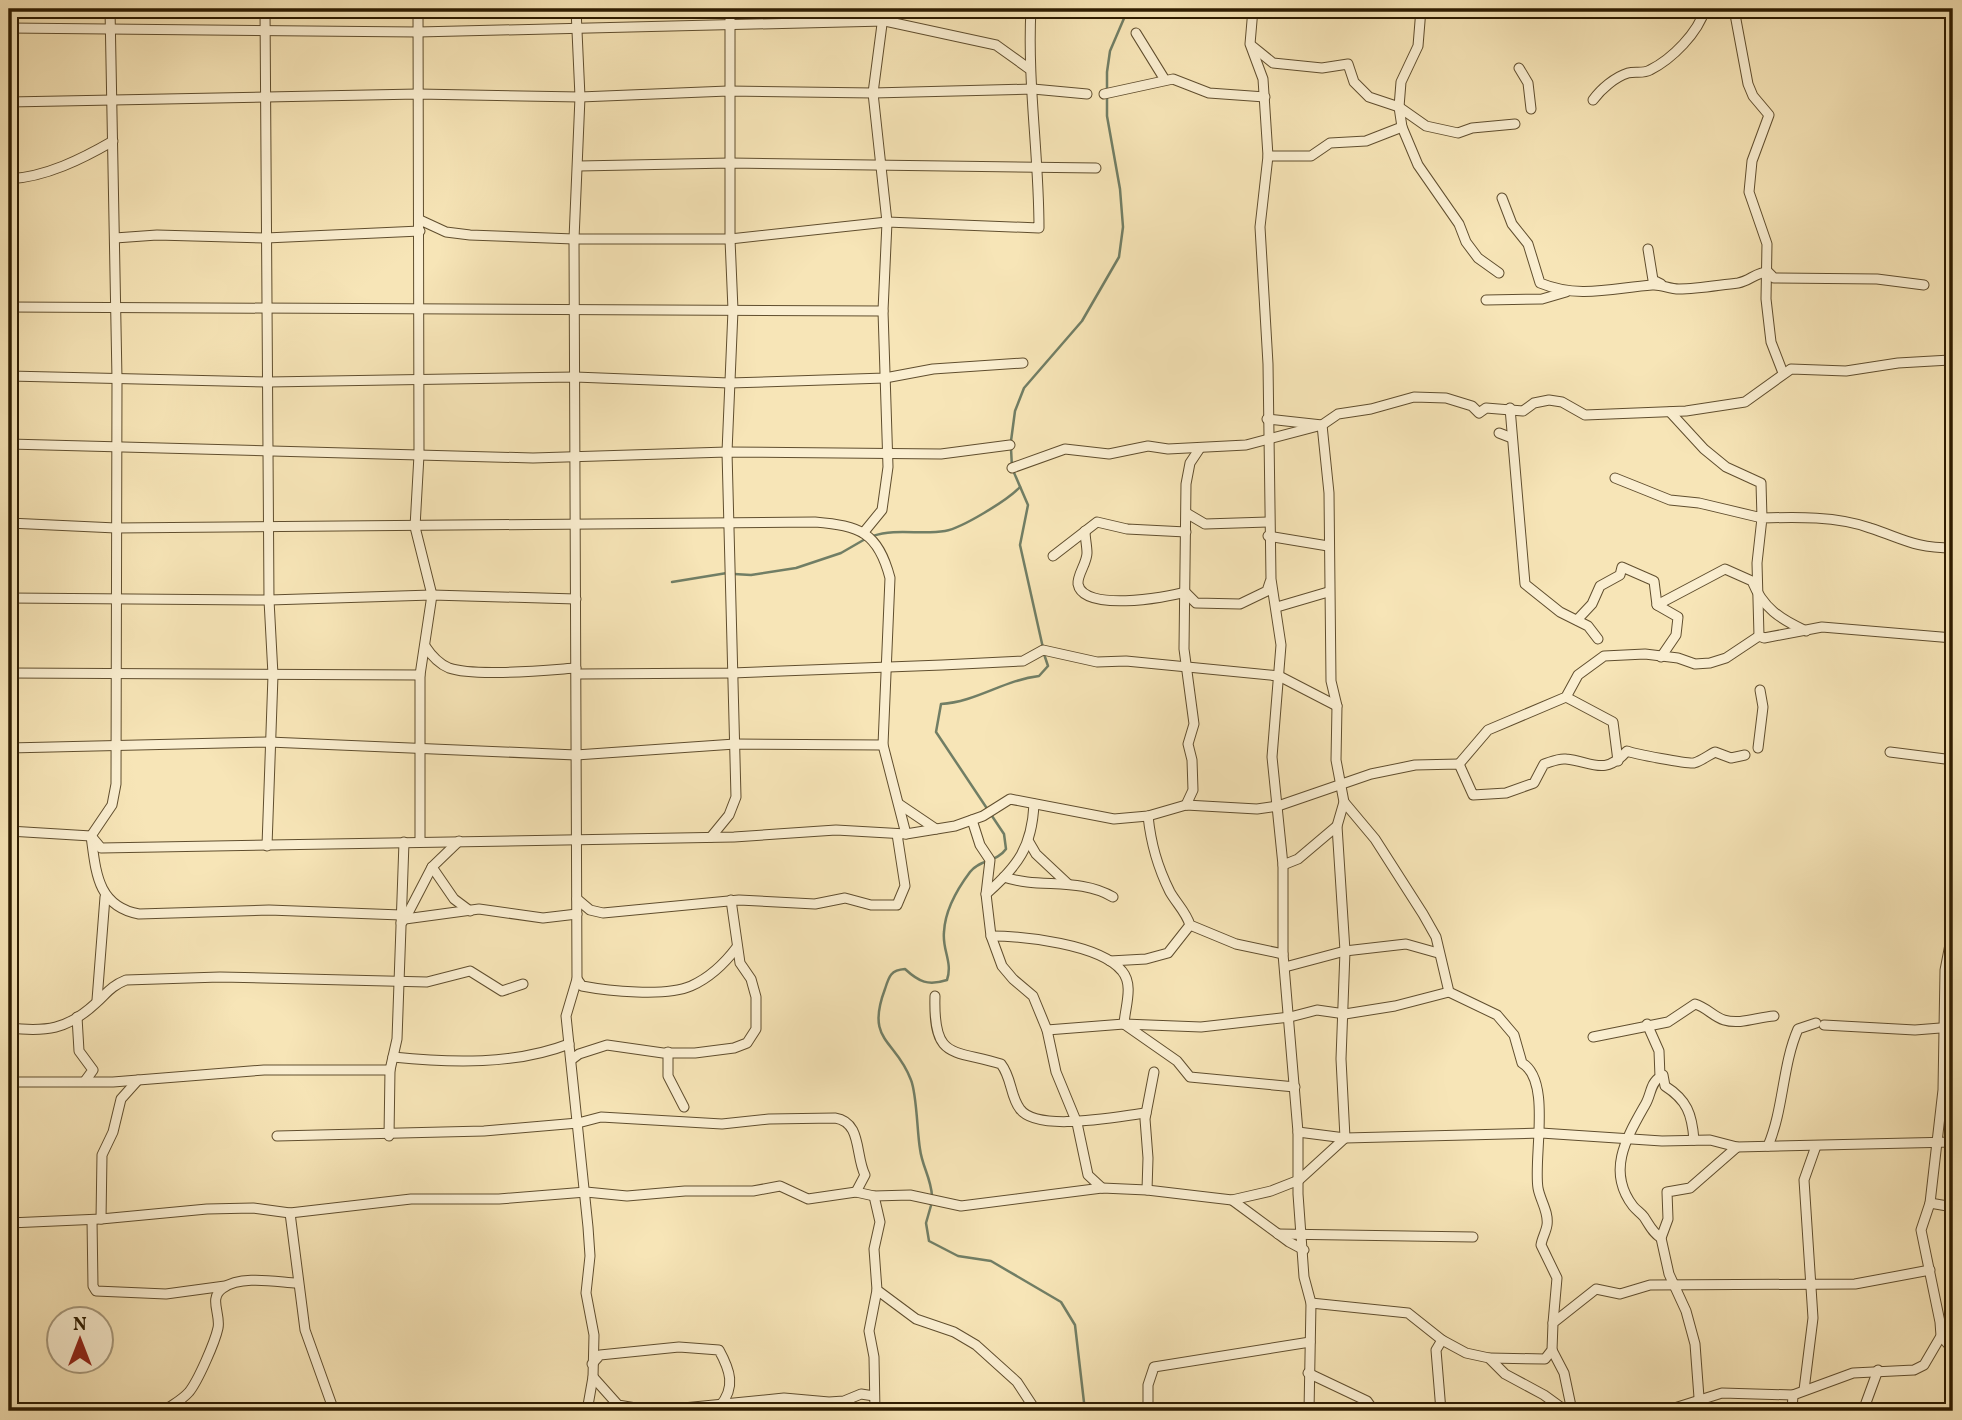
<svg xmlns="http://www.w3.org/2000/svg" width="1962" height="1420" font-family="Vollkorn,serif">
<style>
.lines{fill:none;stroke-linecap:round;stroke-linejoin:round}
.stream{stroke:#717e65;stroke-width:2.5}
.street-casing{stroke:#604e2e;stroke-width:11}
.street{stroke:#faeed0;stroke-width:9}
</style>
<rect width="100%" height="100%" fill="#f7e5b7"/>
<filter id="stains"><feTurbulence type="fractalNoise" baseFrequency=".00286" numOctaves="4"/><feColorMatrix values="0 0 0 0 .2 0 0 0 0 .09 0 0 0 0 .02 0 0 0 .5 -.17"/></filter>
<radialGradient id="worn" r=".72"><stop offset=".6" stop-color="#630" stop-opacity="0"/><stop offset="1" stop-color="#630" stop-opacity=".3"/></radialGradient>
<g class="lines">
<!-- stream -->
<g class="stream">
<polyline points="1011,441 1015,411 1024,388 1082,321 1119,257 1123,227 1120,189 1107,116 1107,72 1110,51 1128,9"/>
<polyline points="1011,448 1012,468 1028,505 1020,545 1043,648"/>
<path d="M873,536C896,528 921,535 945,531C962,528 1008,500 1020,487"/>
<polyline points="734,574 751,575 796,568 841,553 867,538"/>
<polyline points="672,582 727,573"/>
<path d="M932,1196C931,1178 922,1166 920,1149C917,1132 917,1095 911,1080C896,1039 865,1042 885,989C889,976 891,970 905,969C919,982 928,986 947,980C953,962 942,950 944,932C945,910 958,888 970,872C980,859 997,862 1006,849L1004,834L936,732L941,704C976,702 1004,680 1039,676L1048,666L1044,654"/>
<polyline points="932,1202 926,1223 929,1241 958,1256 991,1261 1061,1302 1075,1325 1085,1411"/>
</g>
<defs>
<g id="street">
<path d="M110,9L117,379L116,784L112,805L91,836C96,872 97,906 139,914L269,910L401,915"/>
<polyline points="265,9 269,600 273,675 267,846"/>
<polyline points="418,9 419,455 415,527 432,595 420,675 420,841"/>
<polyline points="576,9 580,97 574,239 577,979 566,1016 588,1227 590,1256 586,1293 594,1335 593,1377 587,1411"/>
<polyline points="1253,9 1250,44 1263,79 1268,156 1260,227 1268,364 1271,579 1281,645 1272,757 1283,865 1283,954 1298,1132 1298,1194 1304,1277 1311,1303 1309,1411"/>
<polyline points="1421,9 1418,46 1401,82 1399,107 1402,127 1418,165 1459,224 1466,242 1478,258 1499,273"/>
<polyline points="1734,9 1748,84 1753,96 1769,115 1752,161 1749,192 1767,244 1766,299 1771,342 1783,373"/>
<polyline points="9,28 418,32 885,21 996,45 1028,68"/>
<polyline points="1136,33 1165,80"/>
<polyline points="1252,46 1273,63 1322,68 1348,64 1354,82 1369,97 1399,107 1426,126 1458,133 1472,128 1515,124"/>
<polyline points="1519,68 1528,83 1531,109"/>
<polyline points="1104,94 1173,79 1209,93 1265,97"/>
<path d="M1593,100C1601,89 1615,77 1628,73C1635,71 1643,74 1650,70C1672,59 1698,33 1705,9"/>
<polyline points="9,102 418,94 580,97 728,91 873,93 1033,89 1087,94"/>
<polyline points="1268,156 1311,156 1330,143 1366,141 1402,127"/>
<polyline points="579,166 730,163 1096,168"/>
<path d="M9,179C46,177 82,159 113,141"/>
<path d="M1502,198L1512,224L1528,244L1540,283C1579,299 1613,288 1652,285C1661,284 1669,289 1679,289C1698,289 1719,285 1738,283C1750,281 1756,272 1768,272L1774,278L1877,279L1924,285"/>
<path d="M420,220L446,232L470,235L574,239H730L887,222L1039,228C1039,154 1027,82 1031,9"/>
<polyline points="115,238 157,235 266,238 420,231"/>
<polyline points="1648,249 1653,280 1661,284"/>
<polyline points="1486,300 1542,299 1566,292"/>
<polyline points="9,307 883,311"/>
<polyline points="9,376 268,382 575,377 729,383 885,378 933,369 1023,363"/>
<polyline points="1510,408 1525,584 1560,612 1588,626 1598,639"/>
<polyline points="1499,433 1512,438"/>
<polyline points="9,444 533,458 727,452 941,454 1010,445"/>
<polyline points="1012,468 1065,449 1109,454 1148,446 1168,449 1246,445 1322,425 1338,414 1371,409 1414,397 1446,398 1472,406 1479,413 1486,408 1523,411 1534,403 1549,400 1562,402 1585,415 1686,411 1745,402 1791,369 1846,371 1898,363 1950,360 1953,364"/>
<polyline points="1615,478 1670,500 1699,503 1762,518 1761,483 1726,467 1704,449 1670,412"/>
<polyline points="1188,514 1205,524 1268,522"/>
<path d="M9,523L116,528L815,522C860,526 878,532 890,578L883,745L906,834"/>
<path d="M1085,531C1085,538 1087,546 1087,553C1087,563 1077,575 1078,584C1083,612 1165,598 1185,592"/>
<polyline points="864,532 882,510 888,467 883,311 887,222 873,93 884,9"/>
<polyline points="1268,536 1328,546"/>
<polyline points="1053,556 1097,522 1127,529 1186,532"/>
<polyline points="1185,592 1196,603 1240,604 1267,591 1270,582"/>
<polyline points="9,598 269,600 432,595 576,599"/>
<path d="M1657,605L1725,569L1752,581C1763,608 1780,619 1806,631"/>
<polyline points="1277,607 1328,592"/>
<polyline points="1577,620 1592,604 1600,586 1620,575 1622,567 1654,581 1657,605 1678,617 1676,635 1661,657"/>
<path d="M1759,636L1757,563L1762,518C1796,517 1837,516 1870,528C1904,539 1914,548 1953,548"/>
<path d="M425,646C431,655 439,664 449,668C475,677 547,670 576,668"/>
<polyline points="9,673 420,675"/>
<polyline points="580,674 732,673 942,665 1023,661 1043,650 1097,662 1126,661 1279,676 1337,706"/>
<polyline points="1566,697 1613,722 1618,761"/>
<polyline points="9,748 269,742 576,755 735,744 883,745"/>
<polyline points="1758,748 1763,707 1760,690"/>
<polyline points="1890,752 1953,760"/>
<polyline points="1459,764 1488,730 1566,697 1578,675 1604,656 1645,654 1678,658 1695,664 1710,663 1726,658 1759,636 1764,638 1822,627 1953,638"/>
<path d="M1344,802L1375,839L1423,914L1436,937L1449,992L1497,1015L1514,1035L1522,1063C1552,1080 1533,1158 1538,1188C1540,1200 1549,1212 1547,1225C1546,1232 1542,1238 1541,1245L1557,1278L1553,1323"/>
<polyline points="899,804 936,829"/>
<polyline points="1186,805 1193,790 1192,760 1188,744 1194,724 1184,649 1186,484 1190,463 1200,448"/>
<path d="M1148,816C1151,844 1157,866 1170,892C1177,904 1186,912 1190,925L1236,944L1283,954"/>
<polyline points="972,820 980,845 990,860 986,894 991,936 1002,966 1013,979 1033,996 1047,1030 1056,1072 1077,1123 1088,1175 1102,1188"/>
<path d="M9,831L91,836L101,848L734,837L836,830L906,834L955,826L983,816L1010,799L1114,819L1148,816L1186,805L1257,809L1278,806L1371,774L1415,765L1459,764L1473,795L1506,793L1534,783L1544,764C1551,762 1558,758 1566,759C1591,761 1604,777 1627,751C1634,754 1688,764 1694,763C1701,761 1709,755 1715,752L1731,758L1745,755"/>
<polyline points="711,837 729,815 736,797 727,452 733,310 730,239 730,9"/>
<polyline points="1029,842 1036,854 1068,884"/>
<polyline points="1283,865 1298,859 1337,826"/>
<polyline points="432,867 454,899 470,911"/>
<path d="M1004,877C1039,889 1079,877 1113,897"/>
<path d="M986,894C1018,866 1032,847 1034,804"/>
<polyline points="577,899 590,910 603,913 739,900 815,904 845,898 871,905 897,905 905,886 897,834"/>
<polyline points="405,919 432,867 459,841"/>
<polyline points="401,923 405,919 479,909 543,918 577,914"/>
<path d="M991,936C1023,936 1100,944 1122,971C1134,985 1125,1007 1124,1024L1177,1061L1190,1077L1295,1087"/>
<polyline points="1110,961 1146,959 1168,953 1190,925"/>
<polyline points="1285,967 1345,951 1406,944 1438,953"/>
<path d="M577,979L582,986C608,991 666,997 691,986C709,978 725,963 737,947"/>
<path d="M935,996C933,1061 953,1049 1001,1064C1012,1078 1010,1096 1020,1109C1037,1133 1119,1116 1146,1113"/>
<polyline points="97,1000 105,897"/>
<polyline points="77,1017 79,1051 93,1070 85,1081"/>
<path d="M1647,1024L1659,1051L1660,1077C1650,1083 1651,1096 1645,1105C1627,1137 1606,1171 1633,1206C1636,1210 1641,1213 1644,1217C1650,1226 1652,1232 1661,1238"/>
<polyline points="1824,1025 1915,1030 1953,1027"/>
<path d="M9,1028C46,1032 67,1030 96,1003C107,993 111,986 126,980L220,977L427,982L470,971L502,991L523,984"/>
<polyline points="1047,1030 1124,1024 1201,1027 1290,1017 1317,1010 1345,1014 1395,1006 1449,992"/>
<path d="M1593,1037L1668,1022L1695,1004C1706,1007 1714,1017 1724,1020C1740,1025 1758,1017 1774,1016"/>
<polyline points="668,1052 668,1076 684,1107"/>
<path d="M393,1057C451,1063 515,1065 569,1044"/>
<polyline points="571,1060 579,1054 607,1045 663,1053 695,1053 734,1048 747,1043 756,1029 756,997 751,979 740,963 731,900"/>
<path d="M1663,1075L1665,1086C1687,1100 1692,1114 1694,1140"/>
<polyline points="9,1082 113,1082 264,1070 390,1070"/>
<polyline points="1298,1132 1345,1138 1541,1133 1662,1141 1710,1140 1737,1147 1953,1142"/>
<path d="M277,1136L484,1131L578,1123L601,1117L722,1124L769,1119L835,1118C862,1122 855,1155 865,1175L856,1192"/>
<polyline points="389,1136 390,1070 397,1039 404,842"/>
<path d="M1768,1146C1784,1108 1782,1066 1798,1029L1816,1023"/>
<polyline points="1147,1190 1148,1158 1145,1119 1154,1072"/>
<polyline points="874,1196 880,1222 874,1249 877,1290 916,1319 954,1332 976,1345 1017,1382 1036,1411"/>
<polyline points="1232,1200 1289,1242 1304,1250"/>
<polyline points="1930,1203 1953,1207"/>
<polyline points="290,1213 305,1330 334,1411"/>
<polyline points="101,1219 102,1155 113,1132 121,1099 138,1080"/>
<polyline points="92,1220 93,1286 96,1291 166,1294 225,1286"/>
<polyline points="9,1223 101,1219 207,1209 253,1208 290,1213 411,1199 499,1199 586,1192 627,1196 685,1191 753,1191 780,1186 808,1199 856,1192 874,1196 910,1195 961,1206 1102,1188 1147,1190 1232,1200 1271,1191 1299,1180 1345,1138 1341,1059 1345,951 1337,826 1344,802 1336,760 1337,706 1331,681 1329,493 1322,425 1267,419"/>
<polyline points="1278,1234 1473,1237"/>
<polyline points="1311,1303 1408,1313 1442,1340 1466,1353 1489,1358 1505,1374 1544,1395 1566,1411"/>
<polyline points="1941,1336 1953,1350"/>
<polyline points="1552,1350 1564,1373 1572,1411"/>
<polyline points="1489,1358 1545,1359 1552,1350 1553,1323 1596,1289 1620,1294 1650,1285 1855,1284 1930,1270"/>
<path d="M592,1364L600,1355L679,1347L719,1350C730,1370 736,1387 720,1406"/>
<polyline points="1308,1373 1367,1401 1374,1411"/>
<polyline points="593,1377 618,1405 653,1411 784,1398 829,1402 844,1401 861,1394 874,1396"/>
<polyline points="1804,1390 1813,1318 1804,1180 1816,1146"/>
<path d="M164,1411C172,1405 182,1400 189,1392C198,1381 215,1342 218,1328C221,1314 208,1298 223,1288C241,1275 277,1282 297,1283"/>
<polyline points="875,1411 874,1357 869,1331 877,1290"/>
<polyline points="1148,1411 1148,1385 1154,1367 1310,1342"/>
<polyline points="1441,1411 1436,1350 1442,1340"/>
<polyline points="1665,1411 1722,1393 1793,1395 1853,1373 1914,1370 1924,1365 1941,1336 1940,1322 1921,1230 1930,1203 1943,1090 1945,970 1953,929"/>
<polyline points="1700,1411 1695,1344 1686,1311 1669,1274 1661,1238 1668,1219 1667,1192 1690,1188 1737,1147"/>
<polyline points="1792,1411 1793,1395"/>
<polyline points="1863,1411 1878,1370"/>
</g>
</defs>
<!-- street casing -->
<use href="#street" class="street-casing"/>
<!-- street -->
<use href="#street" class="street"/>
</g>
<!-- margin -->
<rect width="1962" height="1420" fill="none" stroke="#f7e5b7" stroke-width="35"/>
<rect x="10" y="10" width="1941" height="1399" fill="none" stroke="#2e1c01" stroke-width="3.5"/>
<rect x="18" y="18" width="1927" height="1385" fill="none" stroke="#2e1c01" stroke-width="2"/>
<!-- north arrow -->
<g transform="translate(80 1340)"><circle r="33" fill="#faeed0" stroke="#a89a7d" stroke-width="2"/>
<path d="M0-5L12 26L0 18L-12 26Z" fill="#8f2418"/>
<text y="-10" font-size="19" font-weight="bold" text-anchor="middle" fill="#2e1c01">N</text>
</g>
<rect width="100%" height="100%" filter="url(#stains)"/>
<rect width="100%" height="100%" fill="url(#worn)"/>
</svg>
